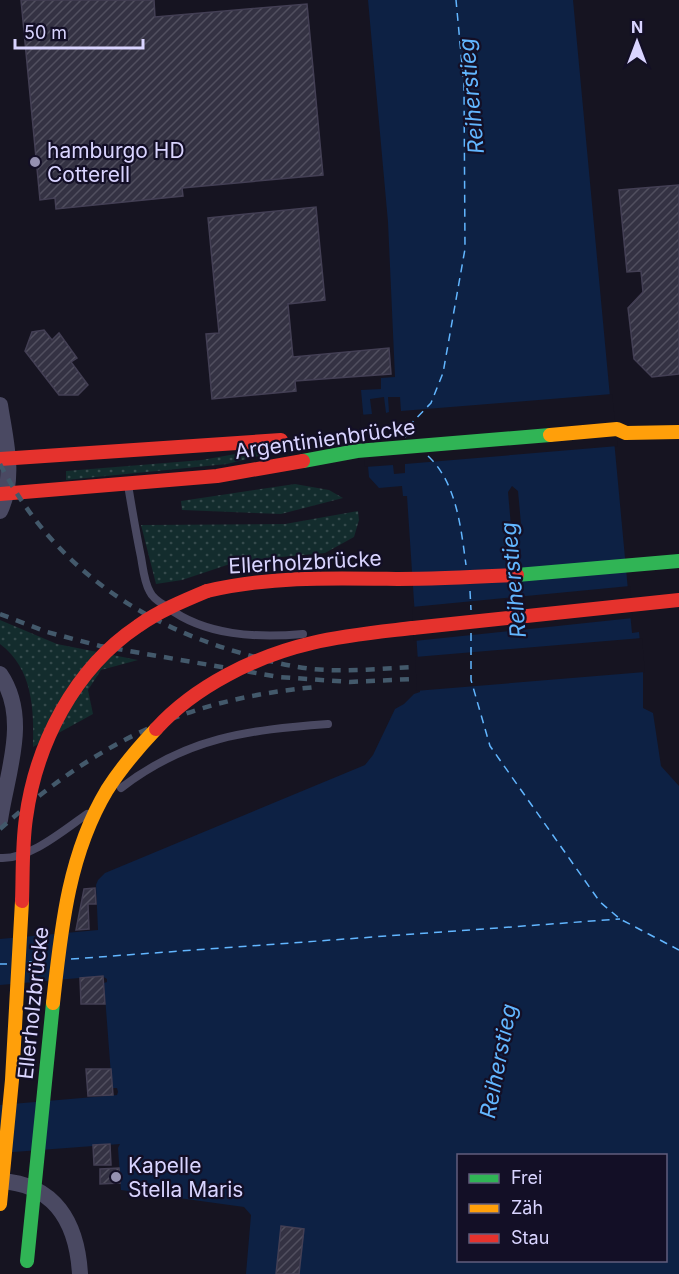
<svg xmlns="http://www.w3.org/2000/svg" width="679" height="1274" font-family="Inter,sans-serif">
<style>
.grass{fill:url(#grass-dots)}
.water{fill:#0d2144;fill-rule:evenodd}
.pier{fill:#161421}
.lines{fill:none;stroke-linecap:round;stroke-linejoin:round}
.ferry{stroke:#62b6ff;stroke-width:1.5;stroke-dasharray:8 6;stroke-linecap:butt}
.building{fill:url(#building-hatch);stroke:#433f54;stroke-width:1.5}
.lane{stroke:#4a4962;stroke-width:8}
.street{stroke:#4a4962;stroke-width:16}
.fast{stroke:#30b455;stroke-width:14}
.slow{stroke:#ff9f0a;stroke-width:14}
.jam{stroke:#e5322d;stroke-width:14}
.rail{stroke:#43596b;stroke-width:4.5;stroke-dasharray:9 8;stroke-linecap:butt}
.fast-bridge{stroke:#30b455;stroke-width:14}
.slow-bridge{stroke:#ff9f0a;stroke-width:14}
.jam-bridge{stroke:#e5322d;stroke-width:14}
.poi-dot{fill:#9591b1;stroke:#130f26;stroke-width:2}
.labels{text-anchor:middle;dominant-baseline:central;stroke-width:4.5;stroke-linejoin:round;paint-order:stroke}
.poi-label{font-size:21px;fill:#d9d4ff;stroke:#130f26;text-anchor:start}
.street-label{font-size:21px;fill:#d9d4ff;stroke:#130f26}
.water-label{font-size:22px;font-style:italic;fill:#62b6ff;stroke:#130f26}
</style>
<defs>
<pattern id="grass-dots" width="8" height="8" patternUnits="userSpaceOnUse" patternTransform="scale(1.5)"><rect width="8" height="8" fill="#132c2d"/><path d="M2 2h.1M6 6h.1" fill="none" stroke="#354a4c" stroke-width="1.8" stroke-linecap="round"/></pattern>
<pattern id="building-hatch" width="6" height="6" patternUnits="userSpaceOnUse" patternTransform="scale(1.5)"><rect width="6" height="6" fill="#343243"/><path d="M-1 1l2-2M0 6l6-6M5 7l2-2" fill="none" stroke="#514f5f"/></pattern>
</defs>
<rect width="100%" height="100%" fill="#161421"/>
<!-- grass -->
<g class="grass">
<polygon points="258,450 265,451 267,454 227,464 66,480 66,471 202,460"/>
<polygon points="295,484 329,490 343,498 281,514 182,510 181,501"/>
<polygon points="358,511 359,520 354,537 325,553 239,561 182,580 156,584 141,525 285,524"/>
<path d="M0,620L57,644L138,660L101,670L88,690L93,714L33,747C34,709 33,669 0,644Z"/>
</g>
<!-- water -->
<path class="water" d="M368,0H573L632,633L639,632L643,673V708L653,713L661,766L679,786V1274H246L251,1215L244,1207L121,1190L118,1148L120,1144L0,1153V1105L117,1095L118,1092L117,1088H112L104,983L107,982V979L102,976L0,985V939L98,930L96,885L98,880L105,873L365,765L373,755L395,709L404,704L414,694L420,692L407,496H403L402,486L379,488L369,477L361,390L381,389V378L395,377L388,222ZM512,486L518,491L521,524L516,531L511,526L508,492ZM458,1156H666V1260H458Z"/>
<!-- pier -->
<g class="pier">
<polygon points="612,394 618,446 405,464 405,473 394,474 393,465 365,467 360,415 372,414 370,399 384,397 386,413 389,412 388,397 400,397 401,411"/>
<polygon points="630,586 633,618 414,641 412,607"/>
<polygon points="642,638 645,672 415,691 417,690 415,657"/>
</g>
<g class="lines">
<!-- ferry -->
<g class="ferry">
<polyline points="406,437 402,433 431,403 443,373 465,249 464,86 456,0"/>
<path d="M428,456C457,483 461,529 466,565"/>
<polyline points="470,591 471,610"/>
<polyline points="471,633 471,680 490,746 600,902 620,919 679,950"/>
<polyline points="71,959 620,919"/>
<polyline points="29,962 45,961"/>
<polyline points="0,964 7,964"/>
</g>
</g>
<!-- building -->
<g class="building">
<polygon points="21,0 154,0 155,17 307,4 323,175 182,188 183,196 56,209 55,198 40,200"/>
<polygon points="679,185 679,374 652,377 634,359 628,308 643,292 641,271 627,272 619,190"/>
<polygon points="316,207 325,300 288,304 293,357 389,348 391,374 295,381 296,391 212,399 206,334 219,333 208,218"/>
<polygon points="44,330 52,340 59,333 77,358 71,362 88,385 78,395 59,395 25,351 32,332"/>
<polygon points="95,888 96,904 88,904 89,929 76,930 84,889"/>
<polygon points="103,976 105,1004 81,1004 80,978"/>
<polygon points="86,1069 111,1069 113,1095 88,1096"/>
<polygon points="110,1144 111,1165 94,1165 93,1145"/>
<polygon points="119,1168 120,1183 100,1184 100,1169"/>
<polygon points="281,1226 304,1229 299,1274 276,1274"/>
</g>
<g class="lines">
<!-- lane -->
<g class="lane">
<path d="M128,485C132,509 136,533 141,557C143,568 144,582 150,592C153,599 161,603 167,607C205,636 257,638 303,634"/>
<path d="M121,788C187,737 248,730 328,724"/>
<path d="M0,858C29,860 64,830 87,814"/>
</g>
<!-- street -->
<g class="street">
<path d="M0,405C5,438 16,478 0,511"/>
<path d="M0,674C30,718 7,772 0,820"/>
<path d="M0,1181C55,1184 77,1223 80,1274"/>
</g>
<!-- fast -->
<g class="fast">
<polyline points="303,461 357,451 550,435"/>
<polyline points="517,575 679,561"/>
</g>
<!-- slow -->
<polyline class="slow" points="550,435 617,429 626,433 679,432"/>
<!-- jam -->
<g class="jam">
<polyline points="0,459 281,440"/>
<polyline points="0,494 217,476 303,461"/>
<path d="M207,591C271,576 333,578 398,579C438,579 477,577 517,575"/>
<polyline points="413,628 679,600"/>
</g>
<!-- rail -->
<g class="rail">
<path d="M0,464C51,563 136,623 241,653C264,660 287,666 312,669C345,672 379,669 412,667"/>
<polyline points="0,614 47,632 100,646 279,677 350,682 413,679"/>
<path d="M0,829C97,742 185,699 316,687"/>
</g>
<!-- fast-bridge -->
<polyline class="fast-bridge" points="27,1261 53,1003"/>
<!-- slow-bridge -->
<g class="slow-bridge">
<path d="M53,1003C61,930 68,855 107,790C121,768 138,748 156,729"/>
<polyline points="0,1204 12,1080 22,901"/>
</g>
<!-- jam-bridge -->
<g class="jam-bridge">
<path d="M156,729C195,686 256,656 312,643C345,635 379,632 413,628"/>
<path d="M22,901C23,874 22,845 26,818C36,744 74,669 138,626C159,611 183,601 207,591"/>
</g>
</g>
<!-- markers -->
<g class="poi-dot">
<circle cx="35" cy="162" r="6"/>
<circle cx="116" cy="1177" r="6"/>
</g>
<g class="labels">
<!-- poi labels -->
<g class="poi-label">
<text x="47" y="150">hamburgo HD<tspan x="47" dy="24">Cotterell</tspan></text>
<text x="128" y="1165">Kapelle<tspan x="128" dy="24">Stella Maris</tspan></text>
</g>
<!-- street labels -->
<g class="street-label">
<text transform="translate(325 439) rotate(-8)">Argentinienbrücke</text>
<text transform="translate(305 562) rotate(-3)">Ellerholzbrücke</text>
<text transform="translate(33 1003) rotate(-84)">Ellerholzbrücke</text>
</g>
<!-- water labels -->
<g class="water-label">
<text transform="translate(471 96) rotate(-95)">Reiherstieg</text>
<text transform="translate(513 580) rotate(-95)">Reiherstieg</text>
<text transform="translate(498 1061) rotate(-79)">Reiherstieg</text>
</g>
</g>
<!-- legend -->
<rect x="457" y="1154" width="210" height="108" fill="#130f26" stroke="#625e7d" stroke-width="1.5"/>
<rect x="469" y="1174" width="30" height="9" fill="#30b455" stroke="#625e7d" stroke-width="1.5"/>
<text x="511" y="1184" font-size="18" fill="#d9d4ff">Frei</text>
<rect x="469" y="1204" width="30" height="9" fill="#ff9f0a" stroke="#625e7d" stroke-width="1.5"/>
<text x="511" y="1214" font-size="18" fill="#d9d4ff">Zäh</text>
<rect x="469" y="1234" width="30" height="9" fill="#e5322d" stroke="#625e7d" stroke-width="1.5"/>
<text x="511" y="1244" font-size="18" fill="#d9d4ff">Stau</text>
<!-- north arrow -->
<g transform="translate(637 42)" stroke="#130f26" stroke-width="4.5" paint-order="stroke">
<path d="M0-4.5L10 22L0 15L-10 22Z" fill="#d9d4ff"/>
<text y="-9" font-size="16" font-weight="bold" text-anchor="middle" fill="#d9d4ff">N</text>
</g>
<!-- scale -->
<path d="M15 39v9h128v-9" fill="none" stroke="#d9d4ff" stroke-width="3"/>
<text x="24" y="39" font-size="18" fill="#d9d4ff" stroke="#130f26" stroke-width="4.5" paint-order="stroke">50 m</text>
</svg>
